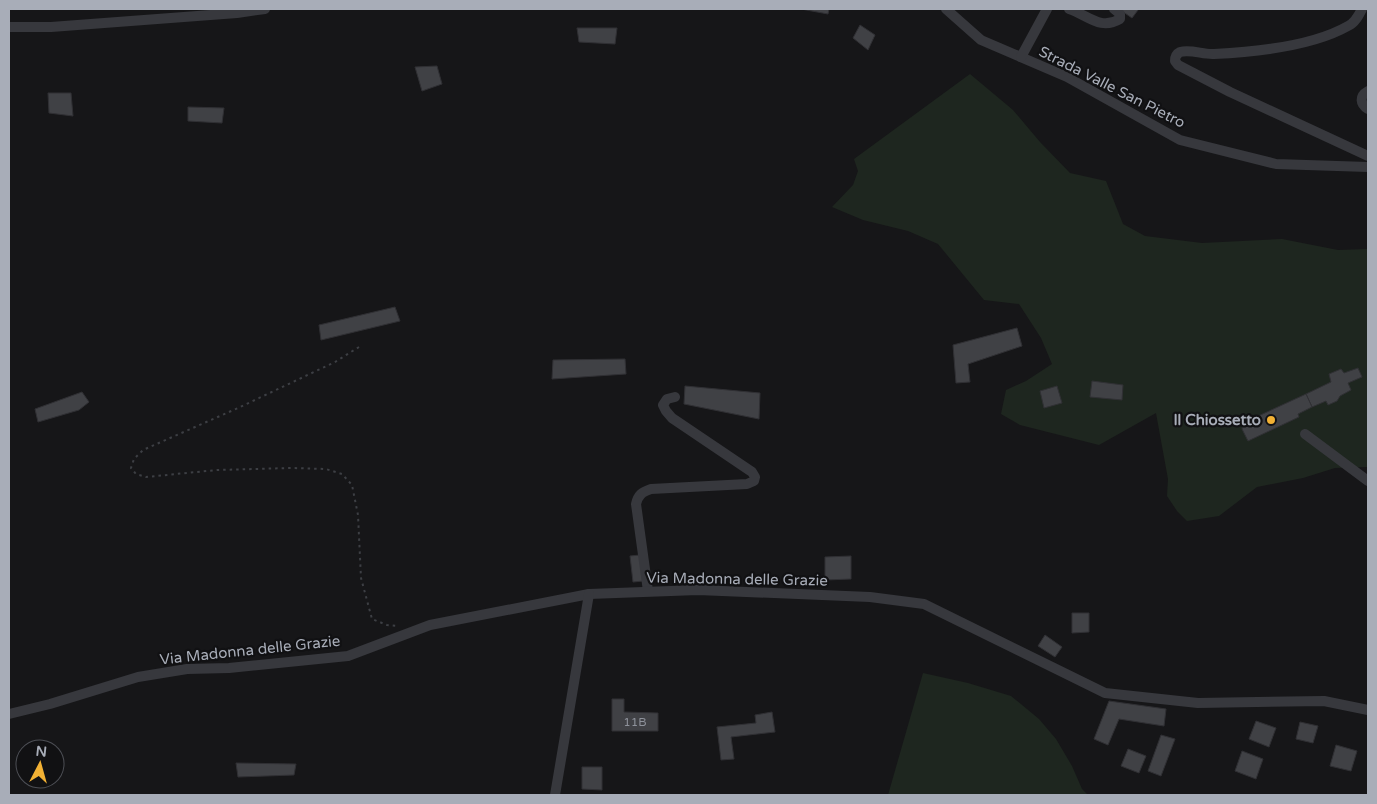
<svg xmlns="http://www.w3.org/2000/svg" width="1377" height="804" font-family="'Varela Round',sans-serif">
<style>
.green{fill:#1e261f}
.building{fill:#404145;stroke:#303034}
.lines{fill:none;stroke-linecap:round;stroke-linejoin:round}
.path{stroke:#3d3f44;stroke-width:2;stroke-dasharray:2.5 4;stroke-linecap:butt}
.minor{stroke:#37383d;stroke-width:10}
.poi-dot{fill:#f2b134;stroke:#111113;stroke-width:2}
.labels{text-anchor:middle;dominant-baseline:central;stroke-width:4.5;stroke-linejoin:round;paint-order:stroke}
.number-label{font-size:12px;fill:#8e929b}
.street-label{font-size:15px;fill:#a8adb8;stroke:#111113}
.poi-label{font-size:15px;font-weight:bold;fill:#a8adb8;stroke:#111113;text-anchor:end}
</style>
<rect width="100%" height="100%" fill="#161618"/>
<!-- green -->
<g class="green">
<polygon points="970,74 1013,110 1040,142 1070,173 1106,181 1123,224 1145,236 1202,243 1282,239 1338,250 1368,249 1368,467 1335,468 1303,478 1257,487 1219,516 1187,521 1177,511 1167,496 1168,479 1156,413 1099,445 1020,425 1001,414 1006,390 1026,381 1052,364 1041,338 1019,304 984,300 938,244 908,231 863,220 832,207 853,185 858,171 854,159"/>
<polygon points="923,673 968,683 1011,696 1039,719 1056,739 1072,766 1082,789 1088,795 888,795"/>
</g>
<!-- building -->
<g class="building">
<polygon points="801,9 829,9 828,14"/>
<polygon points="1119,9 1135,9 1138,10 1132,18"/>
<polygon points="860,25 875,35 868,50 853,38"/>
<polygon points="577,28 617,28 615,44 579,42"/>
<polygon points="437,66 442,84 422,91 415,67"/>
<polygon points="48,93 71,93 73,116 49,113"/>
<polygon points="188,107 224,108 222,123 188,121"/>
<polygon points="395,307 400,321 321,340 319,325"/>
<polygon points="1017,328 1022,346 968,364 970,382 956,383 953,345"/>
<polygon points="625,359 626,374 552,379 553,360"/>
<polygon points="1358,368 1362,377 1348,383 1351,390 1340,396 1337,401 1328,405 1326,401 1312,407 1306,394 1331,382 1329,374 1341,369 1344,373"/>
<polygon points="1092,381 1123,385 1122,400 1090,397"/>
<polygon points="685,386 760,393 759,419 684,404"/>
<polygon points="1057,386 1062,403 1044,408 1040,391"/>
<polygon points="82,392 89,402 79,410 38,422 35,409"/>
<polygon points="1306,394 1312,407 1298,414 1299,417 1248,441 1242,429 1243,423"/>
<polygon points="640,555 643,581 633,582 630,556"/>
<polygon points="851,556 851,579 825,580 825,557"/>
<polygon points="1072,613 1089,613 1089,632 1072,633"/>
<polygon points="1045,635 1062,647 1055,657 1038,646"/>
<polygon points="612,699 624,699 624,712 658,713 658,731 612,731"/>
<polygon points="1109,701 1166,709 1164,726 1119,719 1108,745 1094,739"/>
<polygon points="772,712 775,732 731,737 734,759 721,760 717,727 756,723 755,715"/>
<polygon points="1256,721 1276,728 1269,747 1249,739"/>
<polygon points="1300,722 1318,726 1313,743 1296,739"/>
<polygon points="1161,735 1175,739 1161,776 1148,771"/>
<polygon points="1336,745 1357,751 1351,771 1330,766"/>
<polygon points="1128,749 1146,756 1139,773 1121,766"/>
<polygon points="1242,751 1263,759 1256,779 1235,771"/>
<polygon points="236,763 296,764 294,775 238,777"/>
<polygon points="582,767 602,767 602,790 582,789"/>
</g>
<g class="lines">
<!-- path -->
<polyline class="path" points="359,347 335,362 238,408 143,450 134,459 131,468 136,474 146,477 217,470 291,468 326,469 342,474 352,485 358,515 361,578 372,619 387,625 397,626"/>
<!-- minor -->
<g class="minor">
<polyline points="946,9 981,40 1067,77 1180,140 1276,164 1368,167"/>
<path d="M1069,9C1088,15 1100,31 1120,19V14L1114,9"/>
<path d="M1362,9C1359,15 1355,23 1348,26C1313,46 1255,52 1214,54C1204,55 1191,49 1180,52C1176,54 1175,57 1175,61L1178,65L1230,92L1368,156"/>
<polyline points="9,27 51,27 237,13 265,9"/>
<polyline points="1021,57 1047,9"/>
<path d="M1368,91C1359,96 1360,104 1368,109"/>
<polyline points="1305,434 1368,481"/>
<path d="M648,591L636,504C638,495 642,492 651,489L747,484L754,481L755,477L752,472L672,418L666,411L663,405L667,399L675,397"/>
<polyline points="9,714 50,704 138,677 187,669 229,668 348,656 430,625 589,594 698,590 870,597 924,604 1105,693 1198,703 1324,701 1368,710"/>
<polyline points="555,795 589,594"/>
</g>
</g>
<!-- markers -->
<circle class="poi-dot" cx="1271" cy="420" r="5"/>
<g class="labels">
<!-- number labels -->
<g class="number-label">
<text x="635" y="722">11B</text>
</g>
<!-- street labels -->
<g class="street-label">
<text transform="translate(1112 87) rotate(27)">Strada Valle San Pietro</text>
<text transform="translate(737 579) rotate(1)">Via Madonna delle Grazie</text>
<text transform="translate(250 650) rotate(-6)">Via Madonna delle Grazie</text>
</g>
<!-- poi labels -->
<g class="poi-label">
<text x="1261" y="420">Il Chiossetto</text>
</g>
</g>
<!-- border -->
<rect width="1377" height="804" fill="none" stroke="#a8adb8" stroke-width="20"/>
<!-- north arrow -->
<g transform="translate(40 764) rotate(6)"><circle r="24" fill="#111113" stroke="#4d4f55"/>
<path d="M0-4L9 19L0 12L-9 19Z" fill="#f2b134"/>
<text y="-8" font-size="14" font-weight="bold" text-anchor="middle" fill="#a8adb8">N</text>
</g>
</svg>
